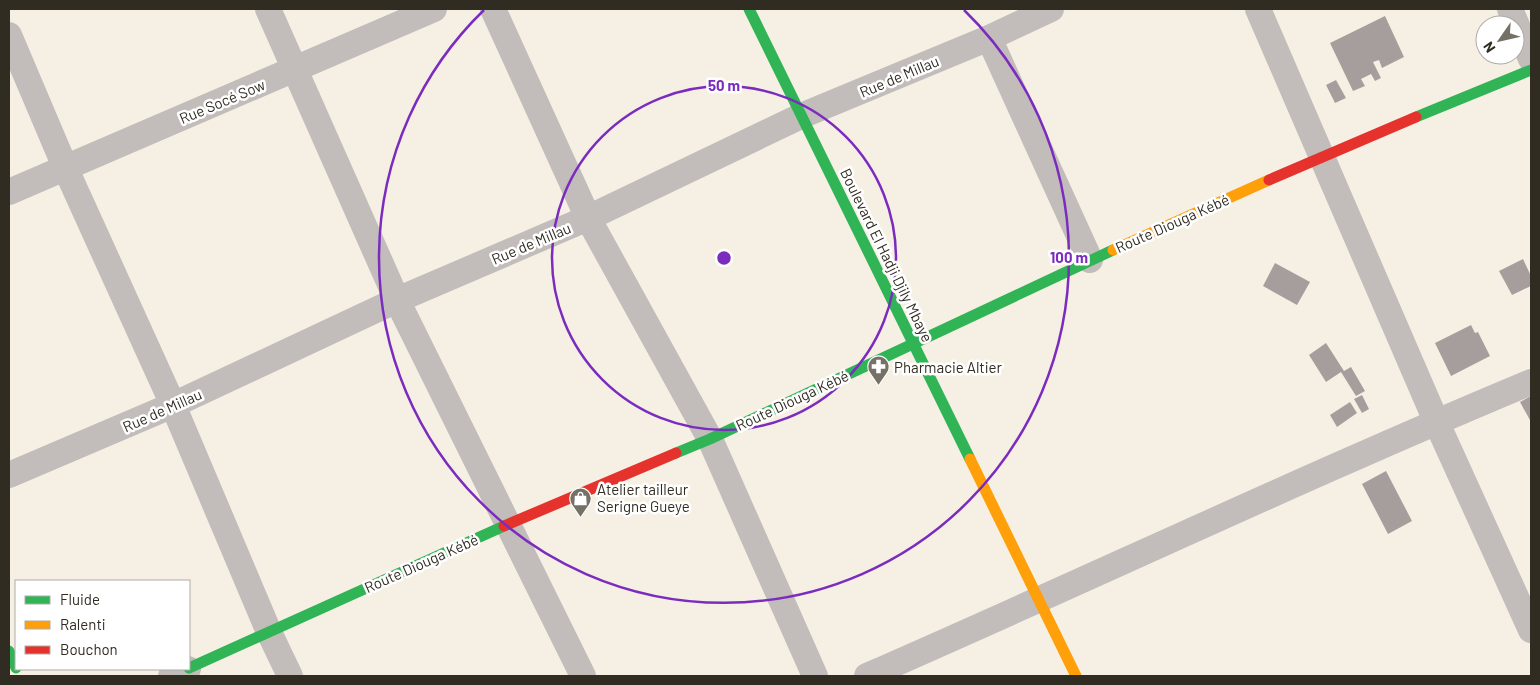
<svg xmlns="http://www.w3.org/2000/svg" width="1540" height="685" font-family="Barlow,sans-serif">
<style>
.building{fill:#a69e9c}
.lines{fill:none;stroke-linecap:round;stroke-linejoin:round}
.street{stroke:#c2bdbb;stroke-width:26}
.fast{stroke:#30b455;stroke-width:11}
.slow{stroke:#ff9f0a;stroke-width:11}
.jam{stroke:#e5322d;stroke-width:11}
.ring{fill:none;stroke:#7b2cbf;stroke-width:2.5}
.labels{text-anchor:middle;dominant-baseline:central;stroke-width:5;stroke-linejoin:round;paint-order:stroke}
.street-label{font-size:15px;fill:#312c22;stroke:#fff}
.poi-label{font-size:15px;fill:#312c22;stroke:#fff;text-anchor:start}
.centre{fill:#7b2cbf;stroke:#fff;stroke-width:2.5}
.ring-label{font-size:15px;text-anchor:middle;font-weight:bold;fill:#7b2cbf;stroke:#fff;stroke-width:5;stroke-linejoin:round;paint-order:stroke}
</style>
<rect width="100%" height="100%" fill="#f6f0e4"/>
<!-- building -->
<g class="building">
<polygon points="1385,16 1404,57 1382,68 1379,60 1373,62 1381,78 1375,81 1371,74 1361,79 1365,86 1353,91 1330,43"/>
<polygon points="1336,80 1346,98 1335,103 1326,85"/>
<polygon points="1523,259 1531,276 1531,286 1512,295 1499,271"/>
<polygon points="1275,263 1310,282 1297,305 1263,286"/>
<polygon points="1471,325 1475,333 1478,332 1490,356 1451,376 1435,343"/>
<polygon points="1326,343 1344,371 1351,367 1365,391 1356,396 1341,372 1326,382 1309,355"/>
<polygon points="1362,395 1369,409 1362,413 1354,399"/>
<polygon points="1531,396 1531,422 1520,402"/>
<polygon points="1350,402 1357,413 1337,427 1330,415"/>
<polygon points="1386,471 1412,521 1388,534 1362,484"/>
</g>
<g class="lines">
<!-- street -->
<g class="street">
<polyline points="268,9 397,300 583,676"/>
<polyline points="493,9 588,218 710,439 815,676"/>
<polyline points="1258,9 1436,421 1531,630"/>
<polyline points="1510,9 1531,59"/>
<polyline points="9,35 65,167 173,405 269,632 290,676"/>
<polyline points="989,38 1090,260"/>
<polyline points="9,192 434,9"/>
<polyline points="9,475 173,405 397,300 588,218 801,116 989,38 1051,9"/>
<polyline points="171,676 188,669"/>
<path d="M867,676C1089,579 1308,475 1531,382"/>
</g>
<!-- fast -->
<g class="fast">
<polyline points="749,9 970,459"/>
<polyline points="1416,117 1531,70"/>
<polyline points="676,453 710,439 1113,250"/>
<polyline points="9,651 16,668"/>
<polyline points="189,668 504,526"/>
</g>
<!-- slow -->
<g class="slow">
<polyline points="1113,250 1269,180"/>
<polyline points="970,459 1076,676"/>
</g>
<!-- jam -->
<g class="jam">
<polyline points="1269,180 1416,117"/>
<polyline points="504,526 676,453"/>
</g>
</g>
<!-- distance rings -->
<g class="ring">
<circle cx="724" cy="258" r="172"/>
<path d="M964 10A345 345 0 1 1 484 10"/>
</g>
<!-- icons -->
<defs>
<symbol id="pharmacy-pin" viewBox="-11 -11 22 30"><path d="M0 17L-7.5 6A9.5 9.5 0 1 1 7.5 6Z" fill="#767166" stroke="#fff"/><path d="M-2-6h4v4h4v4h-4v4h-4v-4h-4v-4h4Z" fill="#fff"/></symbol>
<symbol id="shop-pin" viewBox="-11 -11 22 30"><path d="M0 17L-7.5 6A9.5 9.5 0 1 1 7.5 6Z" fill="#767166" stroke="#fff"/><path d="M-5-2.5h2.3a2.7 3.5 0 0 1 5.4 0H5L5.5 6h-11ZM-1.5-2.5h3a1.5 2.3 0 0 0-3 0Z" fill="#fff"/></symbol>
</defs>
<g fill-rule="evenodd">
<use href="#pharmacy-pin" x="866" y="354" width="25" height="34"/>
<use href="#shop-pin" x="568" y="486" width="25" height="34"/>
</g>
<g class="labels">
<!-- street labels -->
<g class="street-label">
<text transform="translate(899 76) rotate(-23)">Rue de Millau</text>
<text transform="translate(222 101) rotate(-23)">Rue Socé Sow</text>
<text transform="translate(1172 223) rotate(-24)">Route Diouga Kébé</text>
<text transform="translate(531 243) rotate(-23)">Rue de Millau</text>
<text transform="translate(887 255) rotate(64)">Boulevard El Hadji Djily Mbaye</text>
<text transform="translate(792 400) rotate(-25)">Route Diouga Kébé</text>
<text transform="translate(162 410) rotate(-24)">Rue de Millau</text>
<text transform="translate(421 563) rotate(-24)">Route Diouga Kébé</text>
</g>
<!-- poi labels -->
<g class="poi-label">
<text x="894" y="367">Pharmacie Altier</text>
<text x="597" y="489">Atelier tailleur<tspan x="597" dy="17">Serigne Gueye</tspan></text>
</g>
</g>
<circle cx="724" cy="258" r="8" class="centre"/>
<g class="ring-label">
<text x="724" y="91">50 m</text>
<text x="1069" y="263">100 m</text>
</g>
<!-- border -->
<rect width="1540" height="685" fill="none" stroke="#312c22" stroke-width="20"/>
<!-- legend -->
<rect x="15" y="580" width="175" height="90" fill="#ffffff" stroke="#adaba7"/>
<rect x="25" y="596" width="25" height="8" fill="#30b455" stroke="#adaba7"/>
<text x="60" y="605" font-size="15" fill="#312c22">Fluide</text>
<rect x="25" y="621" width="25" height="8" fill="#ff9f0a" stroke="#adaba7"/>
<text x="60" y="630" font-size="15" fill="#312c22">Ralenti</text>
<rect x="25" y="646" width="25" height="8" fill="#e5322d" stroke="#adaba7"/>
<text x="60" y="655" font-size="15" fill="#312c22">Bouchon</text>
<!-- north arrow -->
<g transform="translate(1500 40) rotate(236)"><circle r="24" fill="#ffffff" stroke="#adaba7"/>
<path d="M0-4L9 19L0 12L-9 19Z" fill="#767166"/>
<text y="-8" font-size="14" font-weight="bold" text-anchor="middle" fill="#312c22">N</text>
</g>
</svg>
